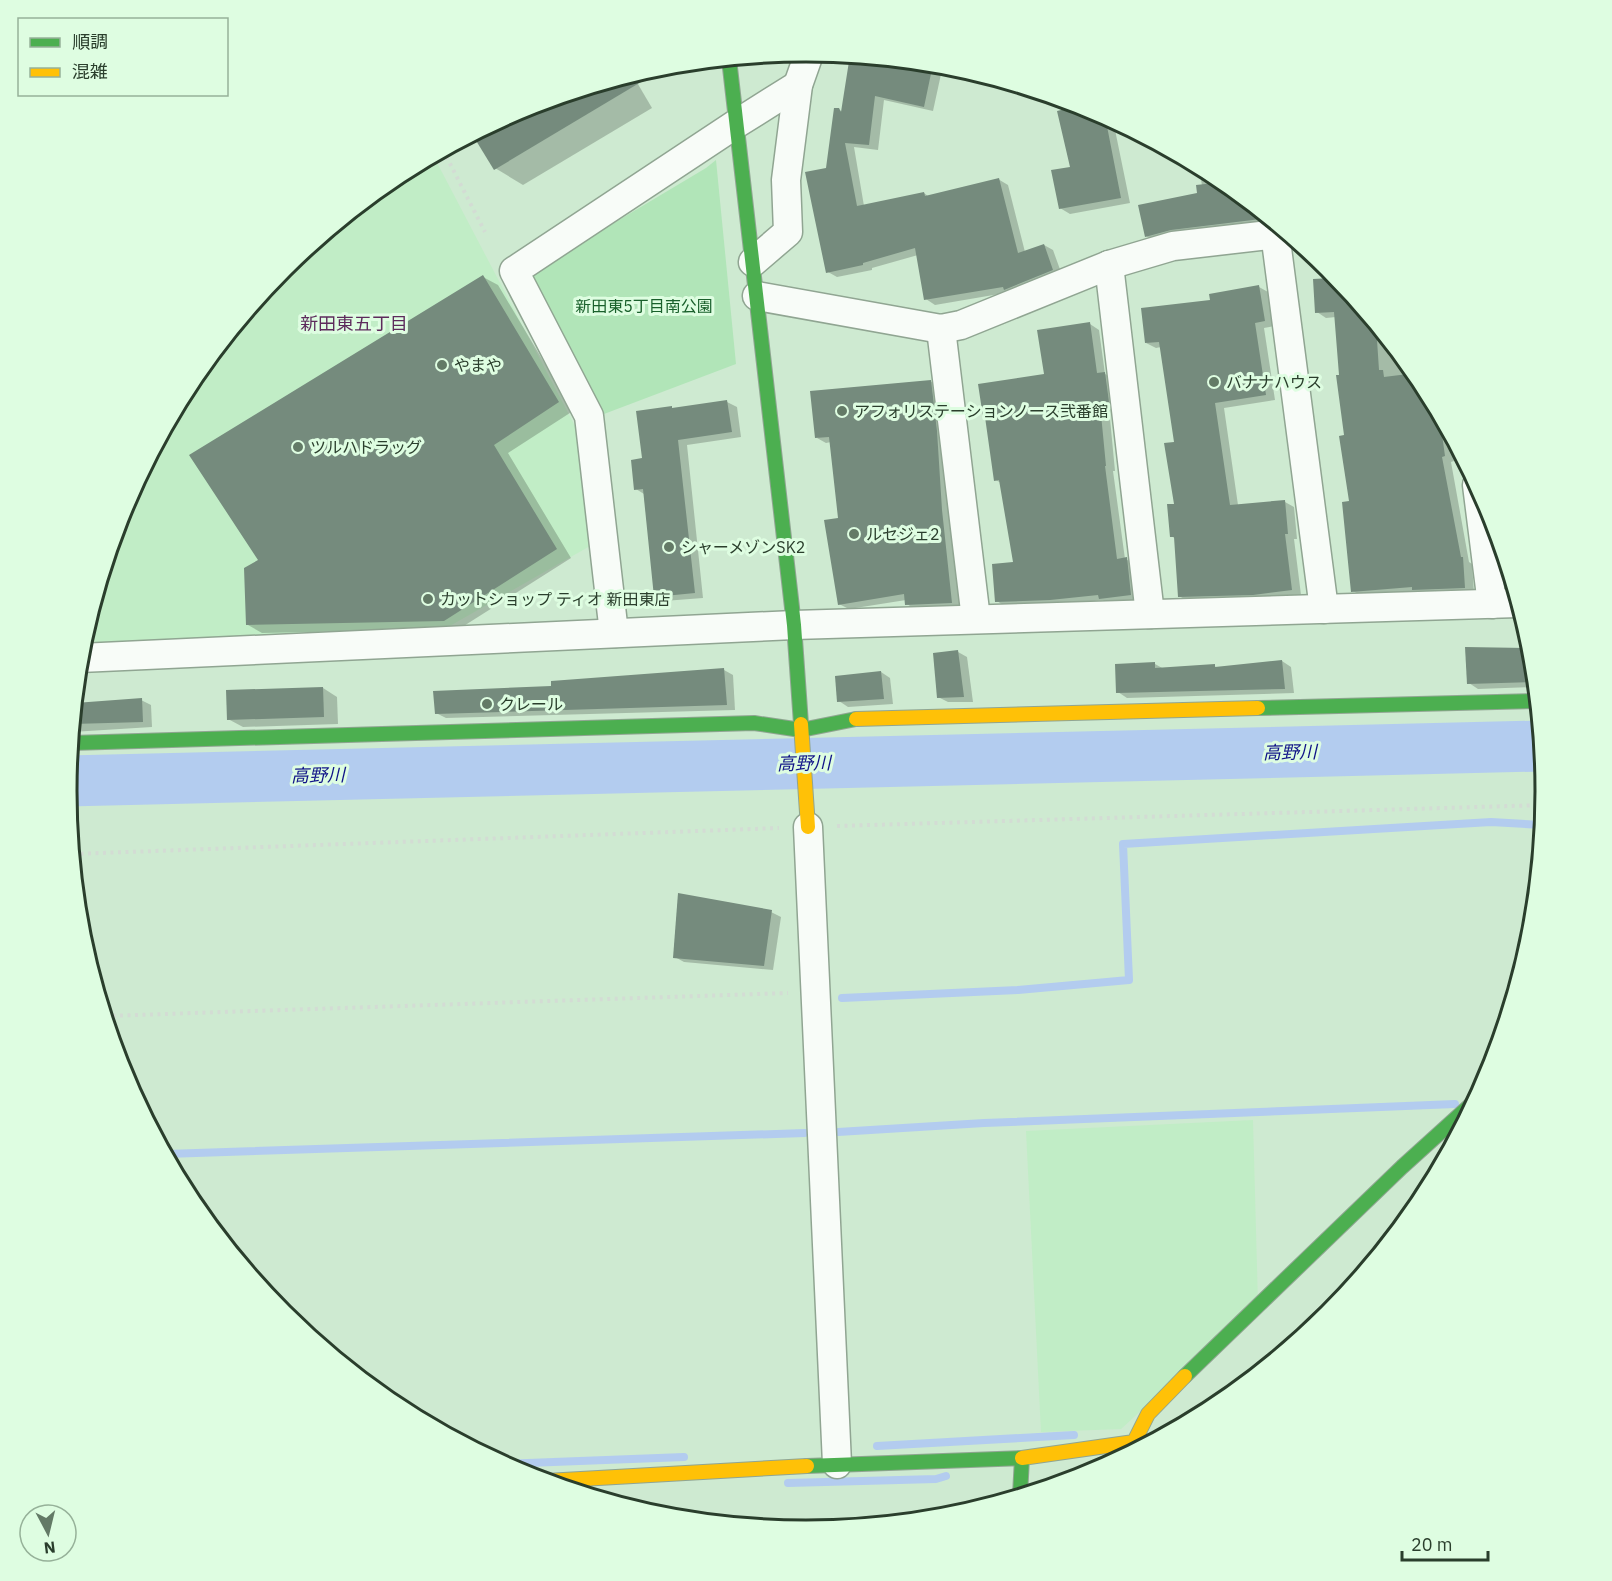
<svg xmlns="http://www.w3.org/2000/svg" width="1612" height="1581" font-family="'IBM Plex Sans','Noto Sans JP',sans-serif">
<style>
.built{fill:#c1edc6}
.green{fill:#b1e5b8}
.shadow{fill:#0003}
.lines{fill:none;stroke-linecap:round;stroke-linejoin:round}
.stream{stroke:#b3ccef;stroke-width:8}
.river{stroke:#b3ccef;stroke-width:51}
.building{fill:#758b7d}
.street-casing{stroke:#90a592;stroke-width:31}
.fast-casing{stroke:#90a592;stroke-width:16}
.slow-casing{stroke:#90a592;stroke-width:16}
.path{stroke:#d3dcd4;stroke-width:4;stroke-dasharray:3 4.5;stroke-linecap:butt}
.street{stroke:#f8fcf8;stroke-width:28}
.fast{stroke:#4caf50;stroke-width:14}
.slow{stroke:#ffc107;stroke-width:14}
.rail-casing{stroke:#bbc2bc;stroke-width:7}
.rail{stroke:#defde1;stroke-width:4.5;stroke-dasharray:14;stroke-linecap:butt}
.poi-dot{fill:#637a66;stroke:#defde1;stroke-width:2}
.labels{text-anchor:middle;dominant-baseline:central;stroke-width:6;stroke-linejoin:round;paint-order:stroke}
.park-label{font-size:16px;fill:#19602b;stroke:#defde1}
.poi-label{font-size:16px;fill:#2a3e2c;stroke:#defde1;text-anchor:start}
.neighbourhood-label{font-size:18px;fill:#5d2b5c;stroke:#defde1}
.water-label{font-size:18px;font-style:italic;fill:#101388;stroke:#defde1}
.rim{fill:none;stroke:#2a3e2c;stroke-width:3}
</style>
<rect width="100%" height="100%" fill="#ceead1"/>
<!-- built -->
<g class="built">
<polygon points="433,155 576,428 590,546 448,627 81,645 123,507 191,379 283,267 395,175"/>
<polygon points="1253,1120 1258,1303 1121,1429 1041,1432 1026,1131"/>
</g>
<!-- green -->
<polygon class="green" points="716,160 736,364 604,414 530,278 557,257 706,168"/>
<!-- shadow -->
<g class="shadow">
<polygon points="804,51 801,58 774,61 764,56"/>
<polygon points="851,55 943,65 933,111 884,100 878,150 854,147 864,206 924,193 929,197 998,179 1008,185 1025,252 1044,245 1053,250 1062,275 1011,292 935,305 926,299 918,255 872,268 872,270 837,277 828,272 828,170 839,110 843,112"/>
<polygon points="632,74 652,108 523,185 495,168"/>
<polygon points="1085,106 1113,120 1130,203 1070,214 1060,208 1071,168 1059,112"/>
<polygon points="1199,166 1217,176 1276,225 1159,244 1146,236 1199,194 1202,186"/>
<polygon points="483,277 498,285 573,411 508,453 571,558 459,629 262,633 248,625 260,560"/>
<polygon points="1338,279 1421,380 1450,434 1454,461 1451,462 1469,562 1472,564 1474,593 1423,594 1418,592 1362,596 1353,591 1351,502 1336,317 1326,318 1317,312"/>
<polygon points="1259,287 1268,292 1274,326 1264,328 1275,400 1224,408 1238,505 1285,502 1294,507 1297,539 1294,539 1301,595 1263,599 1188,601 1179,596 1176,539 1171,536 1175,505 1176,443 1161,347 1156,348 1146,343 1212,302"/>
<polygon points="1090,324 1099,330 1105,374 1114,379 1117,407 1109,408 1115,471 1113,471 1125,559 1136,564 1140,600 1109,604 1103,600 1061,605 1006,607 997,601 1015,564 1002,483 995,480 1045,375"/>
<polygon points="930,381 940,387 961,608 916,610 907,604 906,600 849,609 839,604 840,519 831,442 826,443 817,438"/>
<polygon points="727,402 737,407 741,437 687,445 703,598 664,601 655,596 644,494 636,489 643,460 674,409"/>
<polygon points="1524,648 1531,648 1535,687 1478,689 1469,683 1524,650"/>
<polygon points="958,652 967,657 973,702 948,702 938,697"/>
<polygon points="1282,661 1291,667 1294,693 1127,698 1118,692 1155,664 1164,669 1214,666 1218,668"/>
<polygon points="724,670 733,675 735,710 446,718 436,713 553,687"/>
<polygon points="881,672 890,678 893,704 848,707 839,701"/>
<polygon points="323,688 337,697 338,724 243,727 228,719"/>
<polygon points="141,700 151,705 152,727 72,732 75,704"/>
<polygon points="771,912 781,917 773,970 684,962 675,957"/>
</g>
<g class="lines">
<!-- stream -->
<g class="stream">
<polyline points="842,998 1018,990 1129,980 1123,844 1491,822 1542,825"/>
<polyline points="838,1132 984,1123 1455,1104"/>
<polyline points="166,1154 805,1133"/>
<polyline points="877,1446 1074,1435"/>
<polyline points="504,1464 684,1457"/>
<polyline points="788,1483 936,1479 946,1476"/>
</g>
<!-- river -->
<polyline class="river" points="67,781 1541,746"/>
</g>
<!-- building -->
<g class="building">
<polygon points="850,55 933,64 924,107 875,96 869,145 845,143 857,206 924,192 925,196 999,178 1018,253 1044,244 1053,270 1004,290 1003,287 924,300 915,248 863,263 863,265 826,273 805,172 826,168 834,108 839,108 841,112"/>
<polygon points="642,71 646,79 494,170 472,134 523,107"/>
<polygon points="1082,105 1105,116 1121,198 1059,209 1051,170 1070,167 1057,111"/>
<polygon points="1224,182 1269,218 1171,230 1145,237 1138,205 1197,193 1196,185"/>
<polygon points="1331,270 1376,325 1379,370 1383,370 1384,377 1416,373 1439,413 1445,456 1442,457 1461,557 1463,557 1465,588 1412,590 1412,587 1351,592 1342,502 1349,501 1339,436 1344,435 1336,375 1339,375 1334,312 1315,313 1313,279 1332,278"/>
<polygon points="483,275 559,402 494,445 557,549 444,621 246,625 244,568 258,560 189,455"/>
<polygon points="1259,285 1265,321 1255,323 1266,395 1215,403 1230,505 1285,500 1288,534 1285,534 1292,590 1253,595 1178,597 1174,537 1170,537 1167,504 1174,504 1164,443 1174,442 1159,342 1145,343 1141,308 1210,300 1209,294"/>
<polygon points="1090,322 1097,373 1105,372 1109,402 1100,404 1106,466 1105,466 1117,559 1127,557 1131,595 1099,599 1098,595 1050,600 995,602 992,564 1013,562 999,480 994,481 985,417 983,417 978,384 1044,374 1037,330"/>
<polygon points="931,380 937,431 942,510 952,603 905,605 904,594 838,605 824,520 838,518 829,437 815,438 810,391"/>
<polygon points="727,400 732,432 678,440 695,593 654,597 643,489 634,490 631,460 642,458 636,411 672,406 672,408"/>
<polygon points="1465,647 1532,648 1535,682 1467,684"/>
<polygon points="958,650 964,697 937,698 933,653"/>
<polygon points="1282,660 1285,689 1116,693 1115,664 1155,662 1155,668 1215,664 1215,667"/>
<polygon points="724,668 727,705 435,714 433,691 551,686 551,681"/>
<polygon points="881,671 884,699 837,702 835,676"/>
<polygon points="323,687 324,717 227,720 226,690"/>
<polygon points="142,698 143,722 73,724 75,703"/>
<polygon points="678,893 772,910 764,966 673,958"/>
</g>
<g class="lines">
<defs>
<g id="street">
<polyline points="1275,233 1324,609"/>
<polyline points="753,262 788,232 786,180 798,85 810,51"/>
<polyline points="1109,265 1150,614"/>
<polyline points="757,296 941,329 961,325 1109,265 1173,246 1287,233"/>
<polyline points="941,329 976,619"/>
<polyline points="1477,485 1492,604"/>
<polyline points="614,633 589,416 514,271 736,124 798,85"/>
<polyline points="80,658 794,625 1518,603"/>
<polyline points="808,827 837,1464"/>
</g>
<g id="fast">
<polyline points="729,59 794,625 801,724"/>
<polyline points="1258,708 1537,701"/>
<polyline points="71,743 754,723 801,730 856,719"/>
<polyline points="1185,1376 1402,1167 1475,1101"/>
<polyline points="807,1466 1022,1458 1020,1495"/>
</g>
<g id="slow">
<polyline points="856,719 1258,708"/>
<polyline points="801,724 808,827"/>
<polyline points="1022,1458 1134,1442 1148,1414 1185,1376"/>
<polyline points="546,1481 807,1466"/>
</g>
</defs>
<!-- street casing -->
<use href="#street" class="street-casing"/>
<!-- fast casing -->
<use href="#fast" class="fast-casing"/>
<!-- slow casing -->
<use href="#slow" class="slow-casing"/>
<!-- path -->
<g class="path">
<polyline points="443,150 485,232"/>
<polyline points="837,826 1544,805"/>
<polyline points="73,854 779,828"/>
<polyline points="105,1016 788,993"/>
</g>
<!-- street -->
<use href="#street" class="street"/>
<!-- fast -->
<use href="#fast" class="fast"/>
<!-- slow -->
<use href="#slow" class="slow"/>
<defs>
<polyline id="rail" points="1248,1380 1369,1264"/>
</defs>
<!-- rail casing -->
<use href="#rail" class="rail-casing"/>
<!-- rail -->
<use href="#rail" class="rail"/>
</g>
<!-- markers -->
<g class="poi-dot">
<circle cx="442" cy="365" r="6"/>
<circle cx="1214" cy="382" r="6"/>
<circle cx="842" cy="411" r="6"/>
<circle cx="298" cy="447" r="6"/>
<circle cx="854" cy="534" r="6"/>
<circle cx="669" cy="547" r="6"/>
<circle cx="428" cy="599" r="6"/>
<circle cx="487" cy="704" r="6"/>
</g>
<g class="labels">
<!-- park labels -->
<g class="park-label">
<text x="644" y="306">新田東5丁目南公園</text>
</g>
<!-- poi labels -->
<g class="poi-label">
<text x="454" y="365">やまや</text>
<text x="1226" y="382">バナナハウス</text>
<text x="854" y="411">アフォリステーションノース弐番館</text>
<text x="310" y="447">ツルハドラッグ</text>
<text x="866" y="534">ルセジェ2</text>
<text x="681" y="547">シャーメゾンSK2</text>
<text x="440" y="599">カットショップ ティオ 新田東店</text>
<text x="499" y="704">クレール</text>
</g>
<!-- neighbourhood labels -->
<g class="neighbourhood-label">
<text x="354" y="323">新田東五丁目</text>
</g>
<!-- water labels -->
<g class="water-label">
<text transform="translate(1290 752) rotate(-1)">高野川</text>
<text transform="translate(804 763) rotate(-1)">高野川</text>
<text transform="translate(318 775) rotate(-1)">高野川</text>
</g>
</g>
<!-- crop -->
<path d="M0 0H1612V1581H0ZM77 791a729 729 0 1 1 1458 0a729 729 0 1 1-1458 0Z" fill="#defde1" fill-rule="evenodd"/>
<path class="rim" d="M77 791a729 729 0 1 1 1458 0a729 729 0 1 1-1458 0Z"/>
<!-- legend -->
<rect x="18" y="18" width="210" height="78" fill="#defde1" stroke="#96b199" stroke-width="1.5"/>
<rect x="30" y="38" width="30" height="9" fill="#4caf50" stroke="#96b199" stroke-width="1.5"/>
<text x="72" y="48" font-size="18" fill="#2a3e2c">順調</text>
<rect x="30" y="68" width="30" height="9" fill="#ffc107" stroke="#96b199" stroke-width="1.5"/>
<text x="72" y="78" font-size="18" fill="#2a3e2c">混雑</text>
<!-- north arrow -->
<g transform="translate(48 1533) rotate(173)"><circle r="28" fill="#defde1" stroke="#96b199" stroke-width="1.5"/>
<path d="M0-4.5L10 22L0 15L-10 22Z" fill="#637a66"/>
<text y="-9" font-size="16" font-weight="bold" text-anchor="middle" fill="#2a3e2c">N</text>
</g>
<!-- scale -->
<path d="M1402 1551v9h86v-9" fill="none" stroke="#2a3e2c" stroke-width="3"/>
<text x="1411" y="1551" font-size="18" fill="#2a3e2c" stroke="#defde1" stroke-width="4.5" paint-order="stroke">20 m</text>
</svg>
